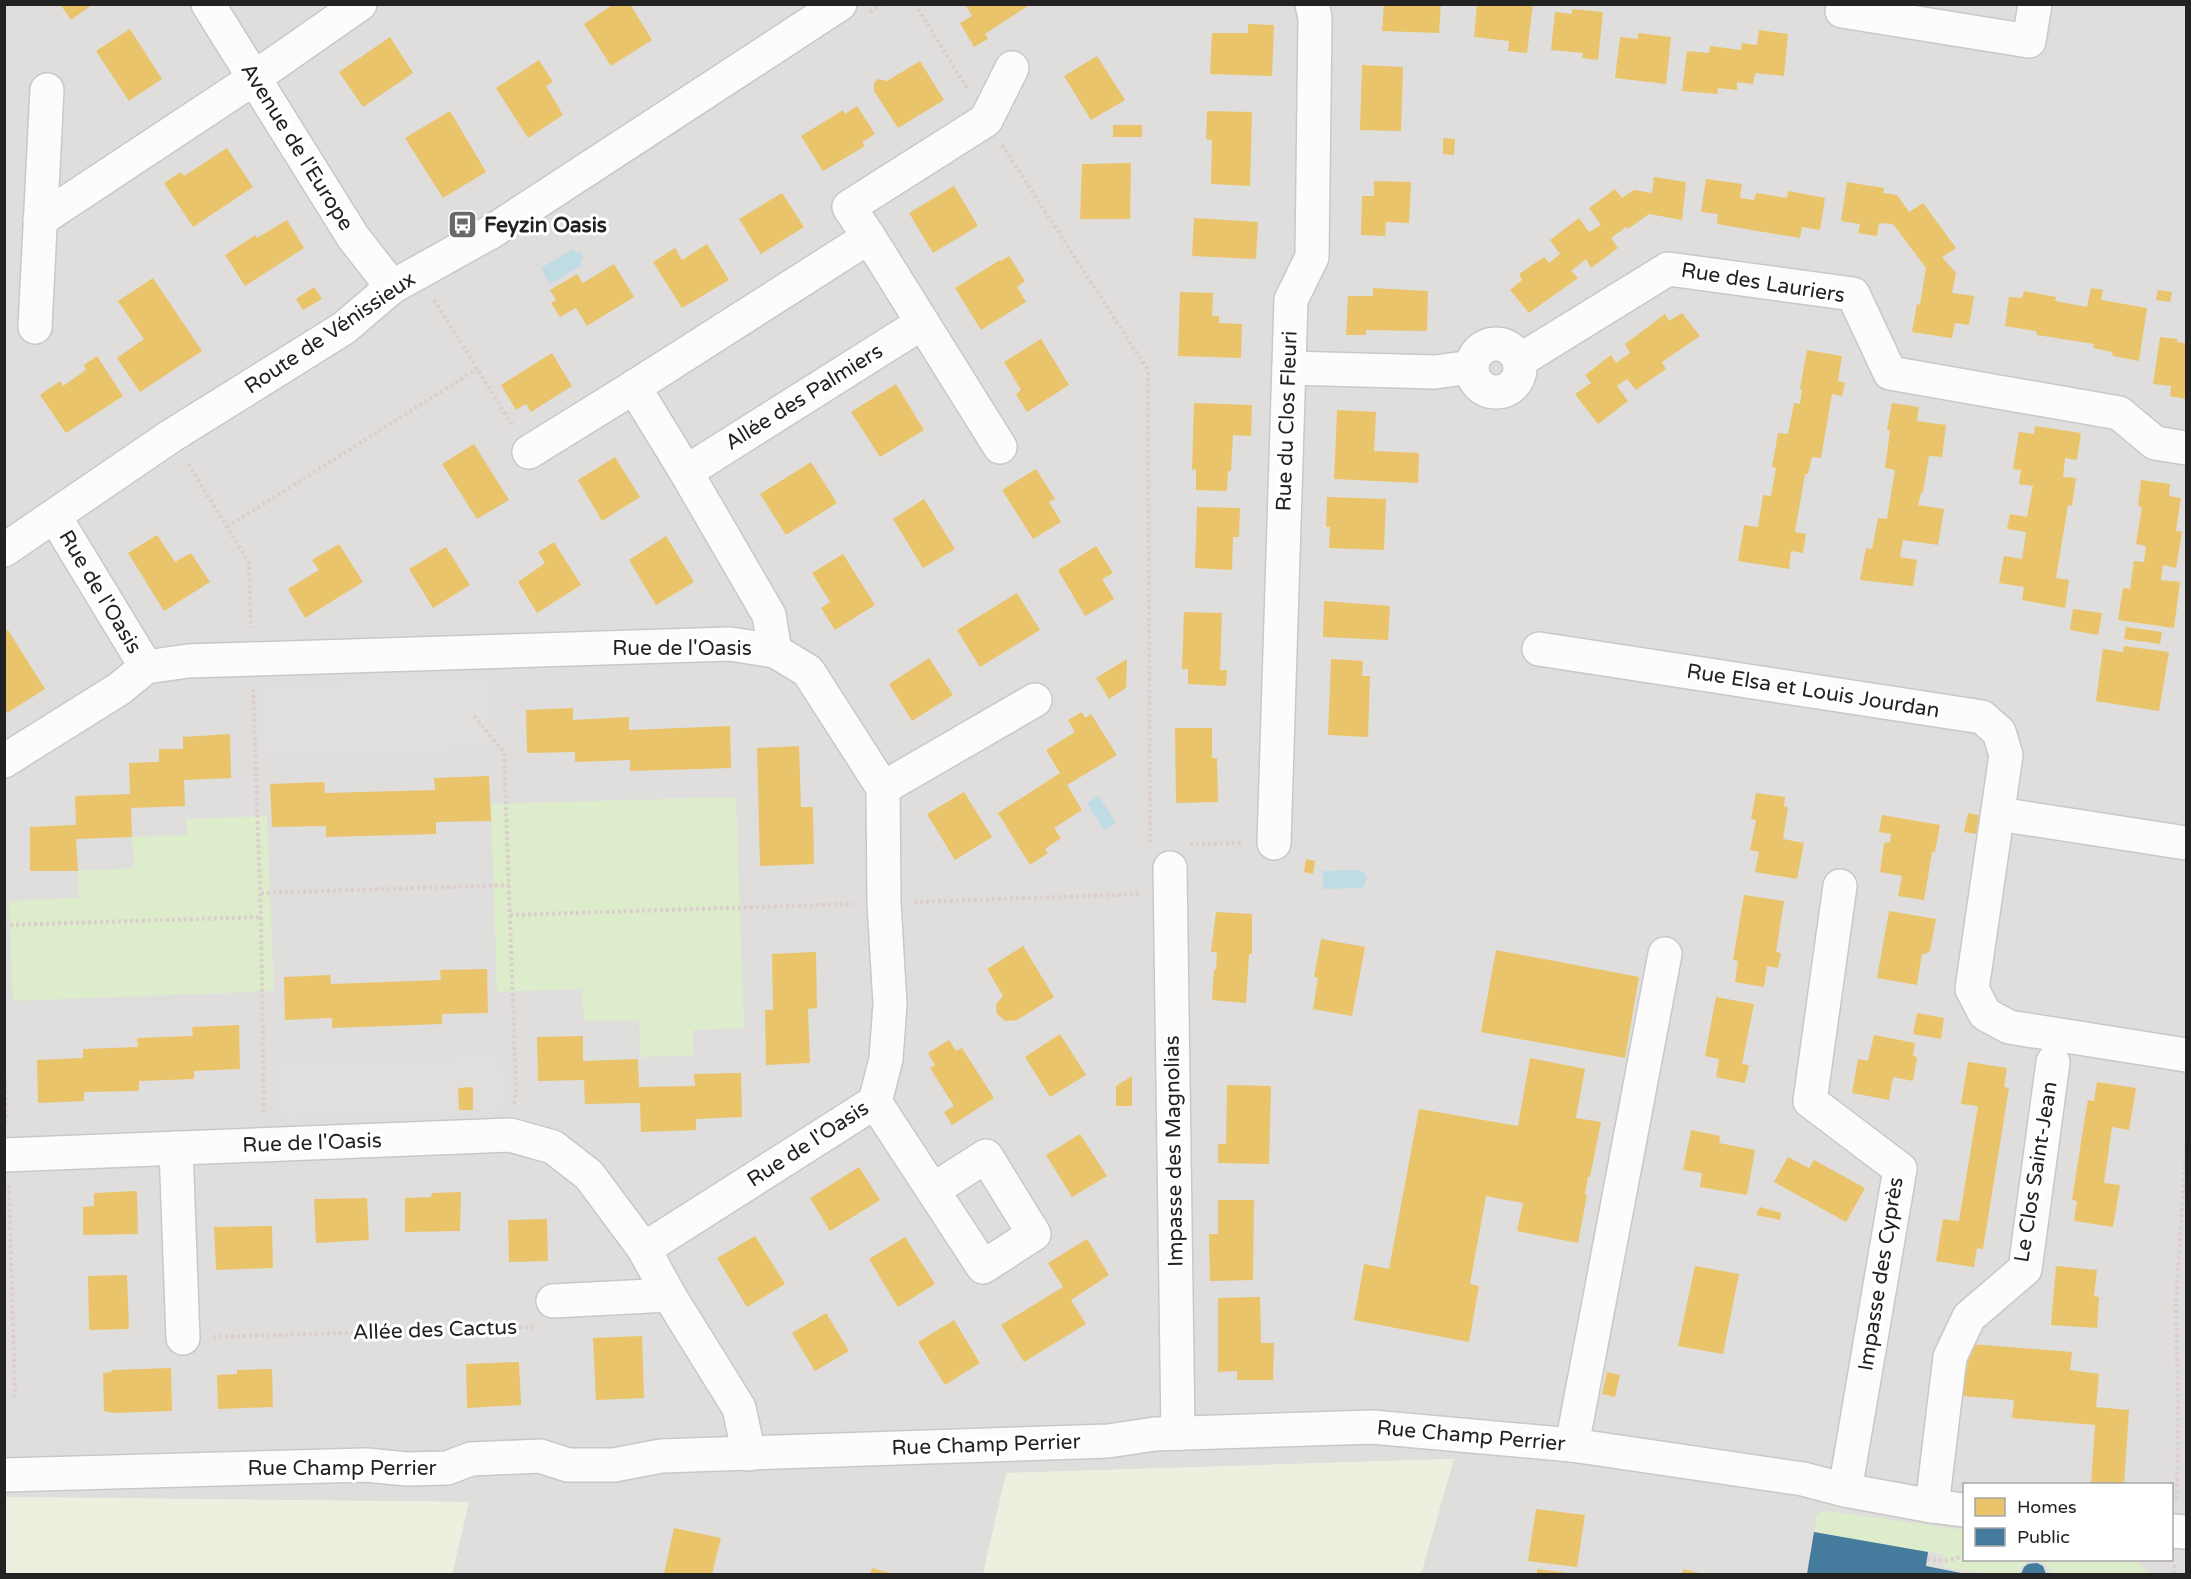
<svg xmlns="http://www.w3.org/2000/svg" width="2191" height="1579" font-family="'Varela Round',sans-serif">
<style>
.residential{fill:#dfdedc;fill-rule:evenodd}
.farmland{fill:#efefdf}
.grass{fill:#ddeccb}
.parking{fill:#e0dfde}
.water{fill:#bfdbe3}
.homes{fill:#e9c46a}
.public{fill:#457b9d}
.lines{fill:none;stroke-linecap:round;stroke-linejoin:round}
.minor-casing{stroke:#c9c8c7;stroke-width:36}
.path{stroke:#dccecd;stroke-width:4;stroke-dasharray:3 3;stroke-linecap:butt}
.minor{stroke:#fdfcfc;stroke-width:33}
.labels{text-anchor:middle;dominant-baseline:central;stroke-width:6;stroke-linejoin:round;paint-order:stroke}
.street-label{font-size:21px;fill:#222;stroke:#fff}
.poi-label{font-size:21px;font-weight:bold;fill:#222;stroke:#fff;text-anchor:start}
</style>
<rect width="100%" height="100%" fill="#f0eeeb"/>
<!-- residential -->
<path class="residential" d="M5,5H2186V1574H1421L1453,1459L1007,1473L983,1574H452L468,1502L5,1497ZM1964,1484H2172V1560H1964Z"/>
<!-- farmland -->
<g class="farmland">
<polygon points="1454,1459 1421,1574 983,1574 1006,1473"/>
<polygon points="5,1497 469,1502 452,1574 5,1574"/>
</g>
<!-- grass -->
<g class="grass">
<polygon points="736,797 744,1028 693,1030 693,1055 640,1057 639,1020 584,1021 582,989 497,992 491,804"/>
<polygon points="267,816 274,991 13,1001 9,901 79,898 78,871 134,868 132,837 187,835 186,819"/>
<polygon points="1827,1511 1964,1530 1964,1560 2136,1560 2149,1574 2052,1574 2047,1565 2031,1560 2021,1567 2019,1574 1989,1574 1943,1567 1945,1555 1814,1532 1817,1515 1821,1512"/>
</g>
<!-- parking -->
<g class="parking">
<polygon points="488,679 490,747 265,755 262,686"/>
<polygon points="500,1058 502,1109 282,1117 279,1066"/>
</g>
<!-- water -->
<g class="water">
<polygon points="573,249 574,252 582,253 583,258 580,262 582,265 550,284 541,268"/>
<polygon points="1099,796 1116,823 1104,830 1087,803"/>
<polygon points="1359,870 1365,873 1367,878 1363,888 1323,889 1323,871"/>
</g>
<!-- homes -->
<g class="homes">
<polygon points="60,4 93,4 71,20"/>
<polygon points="614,4 630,4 652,40 611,66 584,24"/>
<polygon points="965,4 1031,4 985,34 988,39 974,47 960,23 972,16"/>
<polygon points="1384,4 1441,4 1439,33 1382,31"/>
<polygon points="1477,4 1533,4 1527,53 1508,51 1509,41 1474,37"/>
<polygon points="1572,9 1603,12 1598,60 1582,58 1583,53 1551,50 1555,12 1572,14"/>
<polygon points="1248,24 1274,25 1272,76 1210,74 1212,33 1248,33"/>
<polygon points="130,29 162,79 129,101 96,51"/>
<polygon points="1759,30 1788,34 1784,76 1755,73 1753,84 1737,82 1737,90 1718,88 1717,94 1682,91 1687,51 1709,53 1710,46 1741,50 1742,43 1757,45"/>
<polygon points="1638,33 1671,37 1666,84 1615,78 1620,37 1638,39"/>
<polygon points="390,37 413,73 363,107 339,72"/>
<polygon points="1097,56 1125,100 1091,120 1064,76"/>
<polygon points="539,60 553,82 546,86 563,115 528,138 496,88"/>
<polygon points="920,61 944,100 898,128 874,91 874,83 878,79 887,81"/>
<polygon points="1362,65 1403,67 1401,131 1360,130"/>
<polygon points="857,106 875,134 862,142 865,146 823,171 801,136 843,110 845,114"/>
<polygon points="450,111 486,172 443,198 405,138"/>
<polygon points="1207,111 1252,112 1250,186 1211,184 1212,140 1206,139"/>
<rect x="1113" y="125" width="29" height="12"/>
<polygon points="1443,138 1455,139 1454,155 1443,154"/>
<polygon points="227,148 253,187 193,227 164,183 181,172 184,176"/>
<polygon points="1131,163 1130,219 1080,219 1082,164"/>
<polygon points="1654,177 1686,182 1682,220 1649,214 1628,229 1626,227 1611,238 1618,248 1591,268 1586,259 1571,271 1578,278 1529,313 1510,290 1522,280 1519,274 1544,257 1549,263 1560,254 1550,240 1579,218 1589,232 1601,225 1589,208 1615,189 1622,198 1634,190 1652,193"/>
<polygon points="1706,179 1742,184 1740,198 1754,200 1756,193 1787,198 1788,191 1825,198 1820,230 1802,227 1800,238 1717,224 1718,214 1701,212"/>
<polygon points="1374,181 1411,182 1409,223 1386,222 1385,236 1361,235 1362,196 1374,196"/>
<polygon points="1847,182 1884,188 1883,193 1897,195 1909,212 1923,203 1956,248 1942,257 1956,273 1952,293 1974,296 1969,325 1955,323 1952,338 1912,332 1917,304 1920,305 1926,268 1893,224 1879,223 1877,236 1858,233 1860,224 1841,221"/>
<polygon points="954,186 978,226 933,253 909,213"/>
<polygon points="782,193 804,227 761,254 739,219"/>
<polygon points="1194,218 1258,222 1256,259 1192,256"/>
<polygon points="287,220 304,248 245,286 225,255 255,235 257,238"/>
<polygon points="707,244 729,280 682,308 653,262 675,248 682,260"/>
<polygon points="1009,256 1025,281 1017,287 1026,302 981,330 955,288 1000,260 1001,261"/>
<polygon points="614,264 634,297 587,326 576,308 560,317 551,303 556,300 550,290 577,274 583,283"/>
<polygon points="153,278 202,351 140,392 117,358 144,339 118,301"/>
<polygon points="314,287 322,299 303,310 296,299"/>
<polygon points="1373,288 1428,291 1427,331 1366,330 1366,335 1346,335 1348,296 1373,296"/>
<polygon points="2091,288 2103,290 2101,300 2147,308 2139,361 2113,356 2112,352 2093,348 2094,344 2037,335 2036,331 2005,326 2009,297 2022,298 2024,291 2056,297 2055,301 2087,307"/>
<polygon points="2158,290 2172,292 2170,302 2156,300"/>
<polygon points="1180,292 1213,293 1212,316 1219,316 1219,323 1242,324 1241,358 1178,356"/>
<polygon points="1682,313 1700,336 1662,362 1666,369 1636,390 1627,379 1617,386 1628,401 1598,424 1575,394 1591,383 1585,375 1611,355 1616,363 1630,353 1625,344 1665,314 1669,321"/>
<polygon points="2160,337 2177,339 2177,342 2186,343 2186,399 2170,396 2171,386 2153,384"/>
<polygon points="1041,339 1069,385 1027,412 1016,394 1021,390 1004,362"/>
<polygon points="1807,350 1842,356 1838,381 1845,383 1842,396 1832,394 1821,458 1812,457 1808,474 1805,474 1795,532 1806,534 1803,553 1791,551 1789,569 1738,561 1744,525 1758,527 1763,495 1771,496 1776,468 1772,467 1778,433 1788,434 1794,403 1800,404 1802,390 1800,389"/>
<polygon points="552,353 572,386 531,412 526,404 516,410 501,385"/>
<polygon points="97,356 123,396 66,433 40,395 60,381 63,386 86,370 84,365"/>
<polygon points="896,384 924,430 880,457 851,412"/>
<polygon points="1194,403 1252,405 1251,436 1233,435 1231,471 1228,471 1227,491 1196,490 1196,469 1192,470"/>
<polygon points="1892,403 1919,407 1917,421 1946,425 1942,457 1929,456 1923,492 1921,493 1918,505 1944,509 1938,545 1903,540 1900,557 1917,560 1913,586 1860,580 1866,548 1872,549 1878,518 1887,519 1895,470 1885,468 1890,431 1887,430"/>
<polygon points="1337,410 1376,412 1374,451 1419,453 1418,483 1334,479"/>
<polygon points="2035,426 2081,433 2077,460 2065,458 2063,477 2076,478 2072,506 2068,505 2056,578 2069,580 2065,608 2022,600 2024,587 1999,583 2004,556 2022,559 2026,532 2007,529 2010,514 2027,517 2033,486 2019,484 2021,470 2013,469 2019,432 2034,434"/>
<polygon points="474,444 509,500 477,519 442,464"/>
<polygon points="615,457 640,497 602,521 578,480"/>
<polygon points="811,462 837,503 786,535 760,494"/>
<polygon points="1036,469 1055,499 1049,502 1061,522 1033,539 1002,490"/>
<polygon points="2141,480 2170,484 2169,496 2181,498 2176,531 2182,532 2176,568 2163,565 2161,580 2180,582 2174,628 2118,620 2123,588 2130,589 2134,561 2144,562 2146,546 2136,544 2142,507 2138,506"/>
<polygon points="1327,497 1386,499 1384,550 1329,548 1330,527 1326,527"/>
<polygon points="924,499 955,549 923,568 893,519"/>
<polygon points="1197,507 1240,508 1239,537 1233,537 1232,570 1195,568"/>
<polygon points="157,535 175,562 191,553 210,582 164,611 128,553"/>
<polygon points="666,536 694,582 656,605 629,560"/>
<polygon points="554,542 581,585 537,613 518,582 545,563 538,552"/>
<polygon points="339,544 363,582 305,618 288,589 319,570 312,560"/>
<polygon points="1096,546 1113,573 1102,579 1114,599 1085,616 1058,570"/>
<polygon points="446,547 470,585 433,608 409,569"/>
<polygon points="843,554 875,605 835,630 821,608 830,602 812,573"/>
<polygon points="1017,593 1040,630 980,667 957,630"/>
<polygon points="1324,601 1390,606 1388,640 1323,637"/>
<polygon points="2073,609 2102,613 2098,635 2070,630"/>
<polygon points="1184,612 1222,613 1220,670 1227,670 1226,686 1188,684 1188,669 1182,669"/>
<polygon points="2126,627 2162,632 2160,644 2124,639"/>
<polygon points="8,630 45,689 7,713 4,709 4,632"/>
<polygon points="2124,646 2169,652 2159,711 2096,701 2103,649 2123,652"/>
<polygon points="929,658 953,695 912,721 889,684"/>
<polygon points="1127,659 1126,688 1109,699 1096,678"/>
<polygon points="1331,659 1363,661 1362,676 1370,676 1368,737 1328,735"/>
<polygon points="573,708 573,720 629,717 629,730 730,726 731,768 630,771 630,760 575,762 575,752 527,753 526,710"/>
<polygon points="1082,712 1085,718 1091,714 1117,755 1067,785 1082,810 1054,828 1061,838 1045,849 1048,853 1030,865 998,813 1060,773 1046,750 1075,732 1068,720"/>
<polygon points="1175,728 1212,728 1212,758 1217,758 1218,802 1176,803"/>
<polygon points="230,734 231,778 184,780 185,806 131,808 132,837 76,839 78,871 30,871 30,827 76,825 75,796 130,794 129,763 159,762 159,749 183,749 183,737"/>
<polygon points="799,746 801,807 813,807 814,864 760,866 757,748"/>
<polygon points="489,776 491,821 436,822 436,834 326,837 326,826 272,827 270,784 324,782 325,793 435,790 434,778"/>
<polygon points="964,792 992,837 955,860 927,814"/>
<polygon points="1756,793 1785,797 1784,806 1788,807 1783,839 1804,843 1797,879 1755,872 1759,852 1750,850 1756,820 1751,819"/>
<polygon points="1968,813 1979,815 1976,834 1964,832"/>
<polygon points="1882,815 1940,825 1935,852 1932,852 1924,900 1898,896 1902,876 1880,872 1884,843 1890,842 1891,834 1879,832"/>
<polygon points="1306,859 1315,861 1313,874 1304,872"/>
<polygon points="1744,895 1784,901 1776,952 1781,953 1778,968 1767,966 1764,987 1735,982 1738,961 1733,960"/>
<polygon points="1889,911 1936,919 1930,951 1925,954 1922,954 1917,985 1877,978"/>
<polygon points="1216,912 1252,914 1252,954 1249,954 1246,1003 1212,1000 1214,969 1216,970 1217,952 1211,952"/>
<polygon points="1321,939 1365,947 1352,1016 1313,1009 1318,978 1314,977"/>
<polygon points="1023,946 1054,997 1017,1020 1006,1021 997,1014 996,1004 1003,996 987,969"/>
<polygon points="1496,950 1639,977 1625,1058 1481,1032"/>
<polygon points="816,952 817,1008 808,1009 810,1063 766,1065 765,1010 773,1010 772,954"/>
<polygon points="487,969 488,1013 442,1014 442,1024 332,1028 332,1018 285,1020 284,977 330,975 331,984 441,980 440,970"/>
<polygon points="1716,997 1754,1004 1742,1064 1749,1065 1745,1083 1716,1077 1719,1059 1705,1056"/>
<polygon points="1917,1013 1944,1018 1941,1039 1913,1034"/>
<polygon points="239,1025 240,1069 194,1071 194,1079 139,1081 139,1091 84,1092 84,1101 38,1103 37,1060 83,1058 83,1049 138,1047 137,1038 193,1036 192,1027"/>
<polygon points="1060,1034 1086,1075 1050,1097 1025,1057"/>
<polygon points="1874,1035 1915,1043 1913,1056 1917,1057 1913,1081 1893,1077 1889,1100 1852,1093 1858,1059 1868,1061"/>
<polygon points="583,1036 583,1061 638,1059 639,1087 695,1086 694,1074 741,1073 742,1117 696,1119 696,1130 641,1132 640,1103 585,1104 584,1080 538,1081 537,1037"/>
<polygon points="949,1040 956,1051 962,1048 994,1098 952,1125 944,1112 954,1106 930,1068 935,1065 928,1053"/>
<polygon points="1530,1058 1585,1069 1576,1118 1601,1122 1590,1177 1588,1177 1585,1194 1587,1195 1578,1243 1517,1231 1523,1203 1486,1196 1470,1284 1479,1286 1469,1342 1354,1320 1364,1264 1389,1269 1419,1109 1518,1126"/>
<polygon points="1968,1062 2007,1068 2004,1087 2009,1088 1983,1249 1977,1248 1974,1267 1936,1261 1943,1219 1959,1221 1978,1106 1961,1104"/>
<polygon points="1132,1076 1132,1106 1116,1106 1116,1086"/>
<polygon points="2097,1082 2136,1088 2129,1130 2112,1127 2104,1183 2120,1185 2113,1227 2074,1221 2077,1201 2072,1200 2084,1123 2088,1100 2094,1101"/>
<polygon points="1227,1085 1271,1086 1269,1164 1218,1163 1218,1144 1226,1144"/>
<polygon points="473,1087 473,1110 459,1110 458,1088"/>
<polygon points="1691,1130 1720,1136 1719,1143 1755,1150 1747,1195 1700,1187 1702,1173 1683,1170"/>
<polygon points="1080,1134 1107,1176 1072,1197 1046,1155"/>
<polygon points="1788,1157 1809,1168 1814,1160 1865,1188 1846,1222 1774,1182"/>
<polygon points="859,1167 880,1200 830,1231 810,1198"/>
<polygon points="137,1191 138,1234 83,1235 83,1207 94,1206 94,1193"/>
<polygon points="461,1192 460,1231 405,1232 405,1198 431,1197 432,1193"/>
<polygon points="367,1198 369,1240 316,1243 314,1199"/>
<polygon points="1218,1200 1254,1200 1253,1280 1210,1281 1209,1234 1218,1234"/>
<polygon points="1760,1207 1781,1213 1780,1220 1756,1215"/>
<polygon points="547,1219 548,1261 509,1262 508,1220"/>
<polygon points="272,1226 273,1268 216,1270 214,1227"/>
<polygon points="755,1236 785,1284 747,1307 717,1258"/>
<polygon points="905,1237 935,1284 898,1307 869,1259"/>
<polygon points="1087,1239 1109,1275 1071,1300 1086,1324 1024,1362 1001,1325 1063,1287 1048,1263"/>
<polygon points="1695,1266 1739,1274 1723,1354 1678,1346"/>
<polygon points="2056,1266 2097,1270 2094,1296 2099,1297 2097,1328 2051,1325"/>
<polygon points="127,1275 129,1329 89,1330 88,1276"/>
<polygon points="1260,1297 1261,1343 1274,1343 1273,1380 1237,1380 1237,1371 1218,1372 1218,1298"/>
<polygon points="826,1313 849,1351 815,1371 792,1333"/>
<polygon points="954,1320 980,1363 945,1385 918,1342"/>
<polygon points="642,1336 644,1398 596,1400 593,1338"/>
<polygon points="1971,1344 2072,1352 2070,1370 2099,1374 2096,1407 2129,1410 2124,1484 2091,1484 2095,1425 2012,1418 2014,1400 1962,1396"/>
<polygon points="519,1362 521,1405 467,1408 466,1364"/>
<polygon points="171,1368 172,1411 113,1413 104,1411 103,1373 111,1372 112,1370"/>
<polygon points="272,1369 273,1407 218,1409 217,1375 237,1374 237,1370"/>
<polygon points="1607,1372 1620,1375 1615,1397 1602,1394"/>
<polygon points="1536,1509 1585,1515 1577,1567 1528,1561"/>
<polygon points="674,1528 721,1538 712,1574 664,1574"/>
<polygon points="872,1568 894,1574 870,1574"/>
<polygon points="1537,1569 1568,1573 1567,1574 1537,1574"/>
<polygon points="1683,1569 1704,1574 1682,1574"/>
</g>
<!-- public -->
<g class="public">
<polygon points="1814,1532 1928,1552 1926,1566 1966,1574 1807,1574"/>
<polygon points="2037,1563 2043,1566 2046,1574 2021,1574 2024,1567 2028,1564"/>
</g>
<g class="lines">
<defs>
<g id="minor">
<polyline points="208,4 353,237 392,287"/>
<polyline points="1842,11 2029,41 2035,4"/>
<polyline points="40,220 241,87 360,4"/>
<polyline points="869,237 849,207 986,120 1012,68"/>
<polyline points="35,327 47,90"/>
<circle cx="1496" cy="368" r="24"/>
<polyline points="1519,361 1668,269 1853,294 1890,373 2119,413 2155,443 2186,448"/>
<polyline points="1289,368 1435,372 1472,367"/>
<polyline points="529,452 634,387"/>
<polyline points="686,472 922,323"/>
<polyline points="55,517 146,667"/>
<polyline points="4,550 171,436 344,328 392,287 491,232 840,4"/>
<polyline points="1539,649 1982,717 1999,732 2006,755 1972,989 1985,1014 2009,1027 2186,1055"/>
<polyline points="775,651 769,615 686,472 634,387 869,237 1000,447"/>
<polyline points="4,761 119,689 146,667 188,661 730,644 775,651 808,671 883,788 884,903 890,1004 886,1059 875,1102 644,1249 589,1175 553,1147 510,1135 4,1155"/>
<polyline points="883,788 1035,700"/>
<polyline points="1999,814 2186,843"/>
<polyline points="1274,843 1291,300 1312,257 1315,18 1312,4"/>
<polyline points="1170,868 1178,1433"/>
<polyline points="1840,886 1810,1101 1900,1169 1845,1490"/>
<polyline points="875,1102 983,1267 1034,1234 986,1156 933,1190"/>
<polyline points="176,1148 183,1338"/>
<polyline points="644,1249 669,1295 739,1408 749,1454"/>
<polyline points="553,1301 669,1295"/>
<polyline points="1572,1445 1665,954"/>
<polyline points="4,1475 366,1465 407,1469 447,1468 471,1459 540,1456 568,1465 614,1465 661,1456 1108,1441 1155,1434 1372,1427 1572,1445 1803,1479 1845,1490 1932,1506 1964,1510"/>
<polyline points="1932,1506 1950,1357 1969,1317 2025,1269 2053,1062"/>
<polyline points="2172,1531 2186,1532"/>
</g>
</defs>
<!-- minor casing -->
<use href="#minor" class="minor-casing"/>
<!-- path -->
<g class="path">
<polyline points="915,4 967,88"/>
<polyline points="870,12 882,4"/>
<polyline points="1002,145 1148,370 1150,845"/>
<polyline points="434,300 513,426"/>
<polyline points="188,464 249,563 251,628"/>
<polyline points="227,527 477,369"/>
<polyline points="253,689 261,917 264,1114"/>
<polyline points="474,716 504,752 516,1090 514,1104"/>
<polyline points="1190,844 1242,843"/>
<polyline points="261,893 509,885"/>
<polyline points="914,902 1141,894"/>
<polyline points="510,915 853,904"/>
<polyline points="4,925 261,917"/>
<polyline points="4,1067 7,1123"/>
<polyline points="9,1185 15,1400"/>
<polyline points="213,1337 536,1327"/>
<polyline points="2177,1499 2178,1396 2176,1304 2186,1143"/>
<polyline points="1927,1559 1946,1561 1964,1556"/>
<polyline points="2174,1574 2175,1564"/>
</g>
<!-- minor -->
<use href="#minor" class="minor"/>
</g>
<!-- icons -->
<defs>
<symbol id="bus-square" viewBox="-11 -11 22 22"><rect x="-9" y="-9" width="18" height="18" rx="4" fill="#6a6968" stroke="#fff"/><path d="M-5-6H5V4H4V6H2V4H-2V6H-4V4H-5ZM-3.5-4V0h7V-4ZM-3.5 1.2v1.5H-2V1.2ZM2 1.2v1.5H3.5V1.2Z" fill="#fff"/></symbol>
</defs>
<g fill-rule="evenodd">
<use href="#bus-square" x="446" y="208" width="33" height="33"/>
</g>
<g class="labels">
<!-- street labels -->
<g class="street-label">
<text transform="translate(297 147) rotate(58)">Avenue de l'Europe</text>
<text transform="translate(1763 283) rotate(9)">Rue des Lauriers</text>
<text transform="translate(330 333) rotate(-34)">Route de Vénissieux</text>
<text transform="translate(804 397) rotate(-32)">Allée des Palmiers</text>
<text transform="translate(1287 421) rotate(-88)">Rue du Clos Fleuri</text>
<text transform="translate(100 592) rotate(59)">Rue de l'Oasis</text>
<text x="682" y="648">Rue de l'Oasis</text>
<text transform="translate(1813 691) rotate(9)">Rue Elsa et Louis Jourdan</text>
<text transform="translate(312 1143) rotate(-2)">Rue de l'Oasis</text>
<text transform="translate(808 1144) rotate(-33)">Rue de l'Oasis</text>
<text transform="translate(1174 1151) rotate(-91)">Impasse des Magnolias</text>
<text transform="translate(2036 1172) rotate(-81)">Le Clos Saint-Jean</text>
<text transform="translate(1881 1274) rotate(-81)">Impasse des Cyprès</text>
<text transform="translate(435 1330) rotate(-2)">Allée des Cactus</text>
<text transform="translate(1471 1436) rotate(5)">Rue Champ Perrier</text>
<text transform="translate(986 1445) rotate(-2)">Rue Champ Perrier</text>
<text x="342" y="1468">Rue Champ Perrier</text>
</g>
<!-- poi labels -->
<g class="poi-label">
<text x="484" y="225">Feyzin Oasis</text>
</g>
</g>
<!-- border -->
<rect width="2191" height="1579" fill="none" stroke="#222222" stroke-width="12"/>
<!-- legend -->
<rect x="1963" y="1483" width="210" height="78" fill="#ffffff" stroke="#a7a7a7" stroke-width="1.5"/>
<rect x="1975" y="1498" width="30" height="18" fill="#e9c46a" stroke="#a7a7a7" stroke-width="1.5"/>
<text x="2017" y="1513" font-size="18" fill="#222222">Homes</text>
<rect x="1975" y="1528" width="30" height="18" fill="#457b9d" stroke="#a7a7a7" stroke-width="1.5"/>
<text x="2017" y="1543" font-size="18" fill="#222222">Public</text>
</svg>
